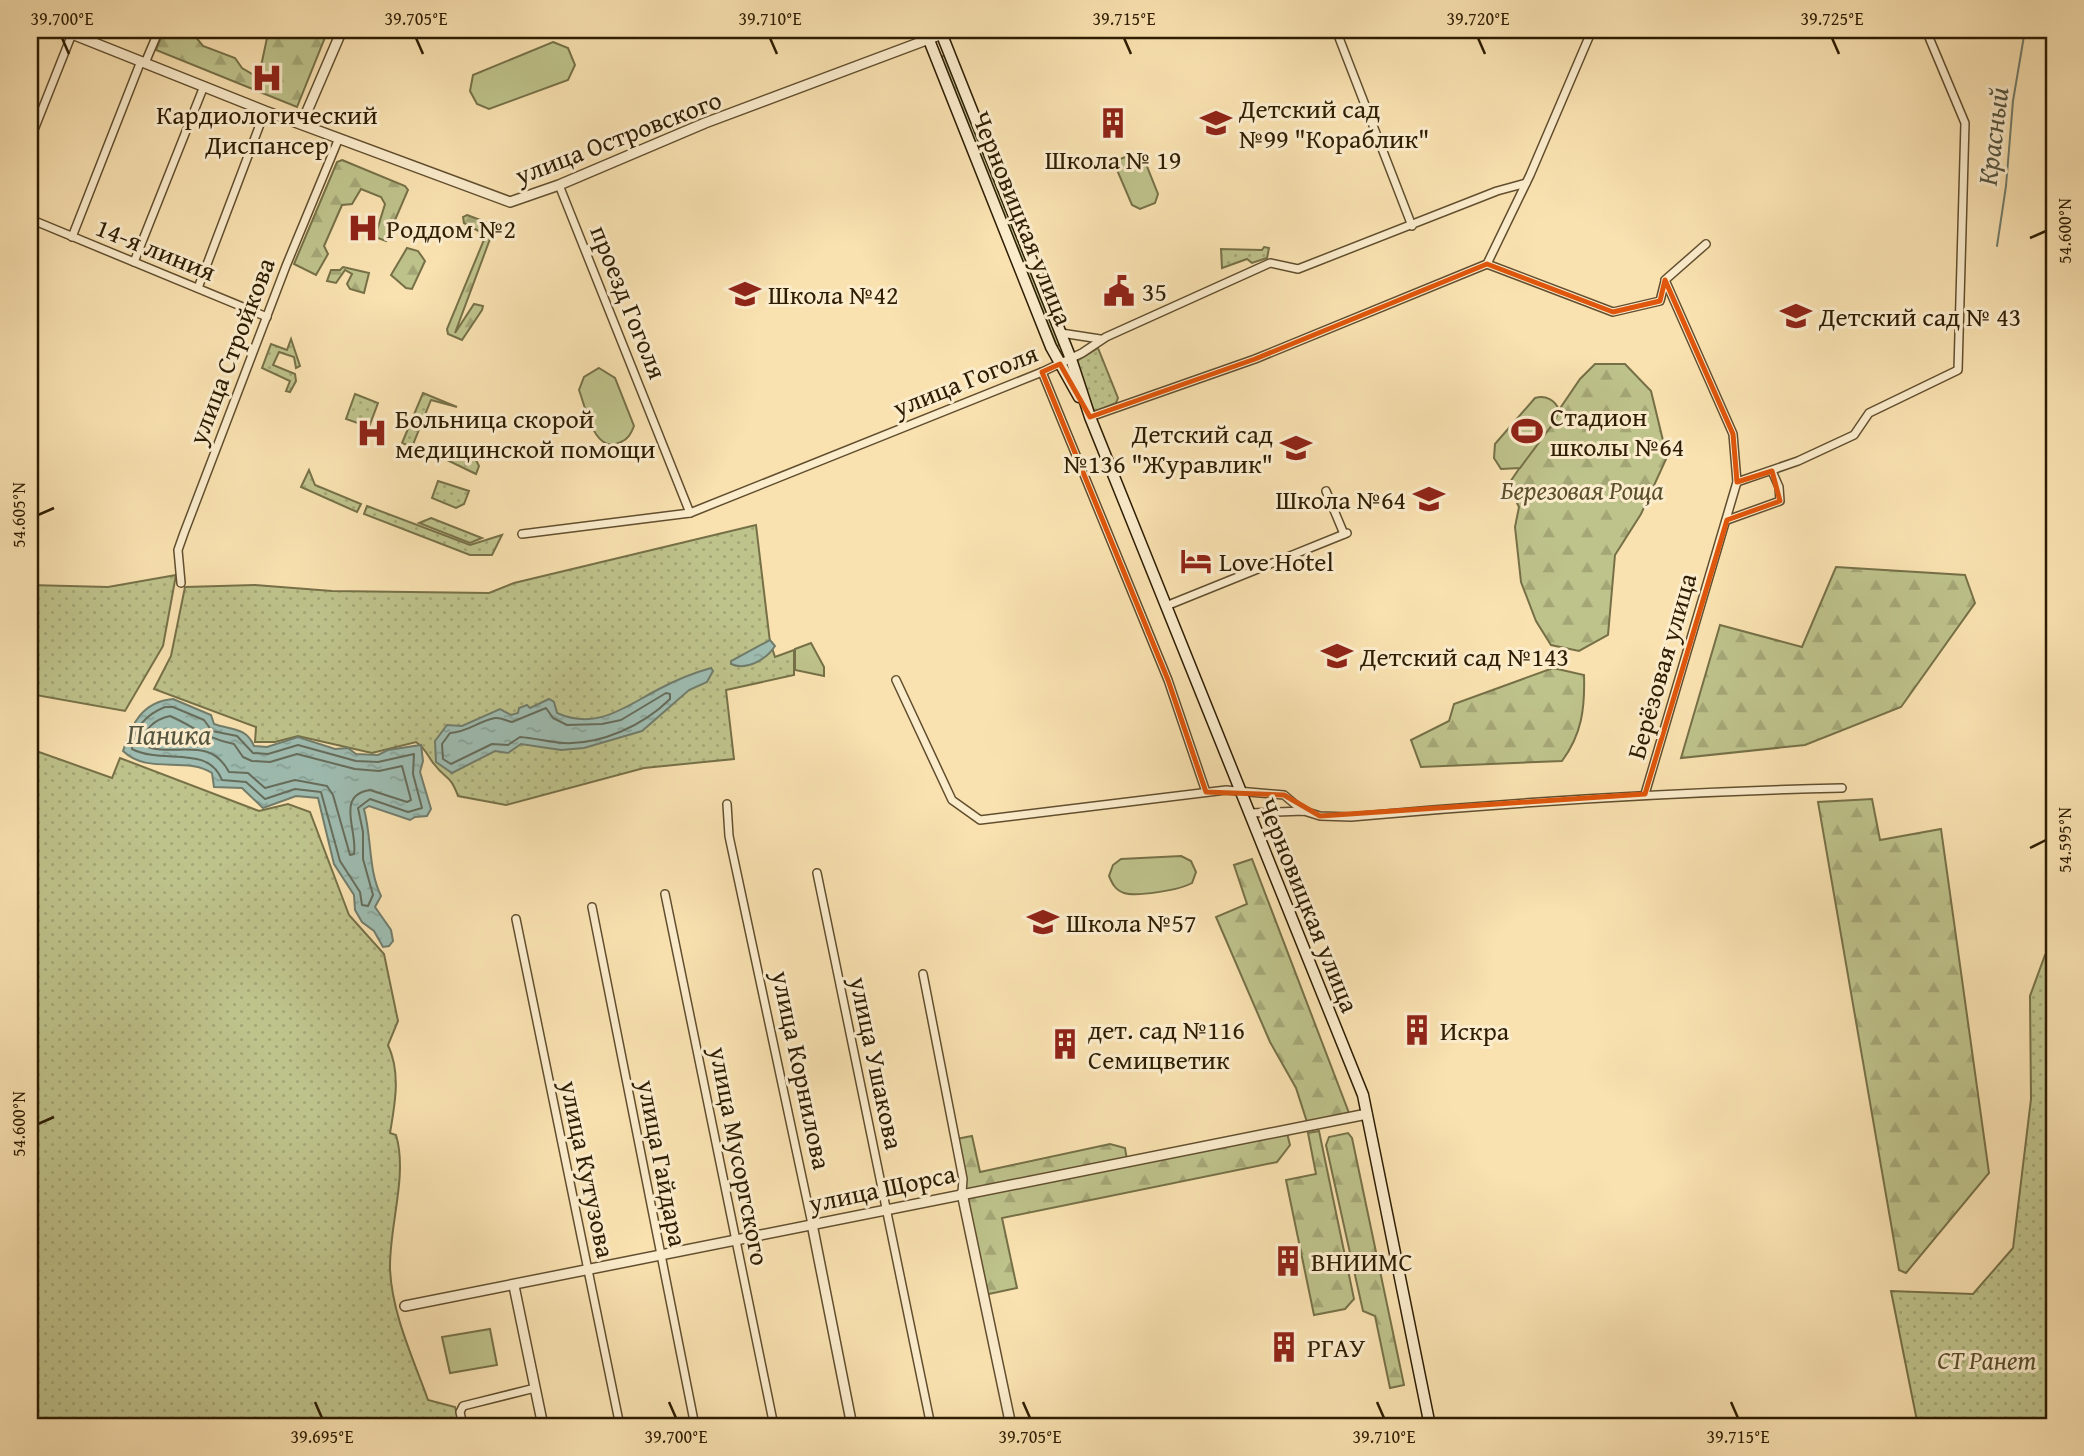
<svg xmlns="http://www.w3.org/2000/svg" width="2084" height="1456" font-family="'Gentium Book Plus',serif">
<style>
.grass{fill:url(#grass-dots);stroke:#767047;stroke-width:2}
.forest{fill:url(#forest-firs);stroke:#767047;stroke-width:2}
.park{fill:#bec28b;stroke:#767047;stroke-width:2}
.water{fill:url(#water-ripples);stroke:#717c6b;stroke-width:2}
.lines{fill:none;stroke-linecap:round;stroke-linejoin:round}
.shore{stroke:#666c5a;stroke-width:2}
.stream{stroke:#717c6b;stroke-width:2}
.minor-casing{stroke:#614e2e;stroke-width:10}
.tertiary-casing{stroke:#614e2e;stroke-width:12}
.secondary-casing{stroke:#2e1d03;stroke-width:13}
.minor{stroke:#fbeccc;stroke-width:7}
.tertiary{stroke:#fbeccc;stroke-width:9}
.secondary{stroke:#fbeccc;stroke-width:10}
.marked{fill:none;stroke:#df560c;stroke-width:5;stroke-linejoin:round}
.ticks{fill:none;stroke:#2e1d03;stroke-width:2.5}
.labels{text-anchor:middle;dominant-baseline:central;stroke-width:6;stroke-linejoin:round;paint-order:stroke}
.poi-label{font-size:26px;fill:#2e1d03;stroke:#fbeccc;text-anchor:start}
.street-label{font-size:26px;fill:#2e1d03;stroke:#fbeccc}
.park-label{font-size:26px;font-style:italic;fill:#594f2c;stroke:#fbeccc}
.water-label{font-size:28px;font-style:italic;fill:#555540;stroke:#fbeccc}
.neatline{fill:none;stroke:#2e1d03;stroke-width:2.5}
.ticks-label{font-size:18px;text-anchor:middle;fill:#2e1d03}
</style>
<defs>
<pattern id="grass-dots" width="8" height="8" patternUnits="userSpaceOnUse" patternTransform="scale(1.75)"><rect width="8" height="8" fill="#bec28b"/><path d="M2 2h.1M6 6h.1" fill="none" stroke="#a4a676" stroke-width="1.8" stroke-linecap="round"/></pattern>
<pattern id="forest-firs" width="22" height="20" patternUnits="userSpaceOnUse" patternTransform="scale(1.75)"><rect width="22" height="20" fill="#bec28b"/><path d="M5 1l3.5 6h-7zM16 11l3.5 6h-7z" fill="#a4a676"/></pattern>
<pattern id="water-ripples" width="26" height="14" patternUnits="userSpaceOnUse" patternTransform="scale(1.75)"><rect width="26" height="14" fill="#9ebcb1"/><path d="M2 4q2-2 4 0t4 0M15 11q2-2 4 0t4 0" fill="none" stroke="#88a197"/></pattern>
</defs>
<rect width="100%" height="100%" fill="#f9e1b0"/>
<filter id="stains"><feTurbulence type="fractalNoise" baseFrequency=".00286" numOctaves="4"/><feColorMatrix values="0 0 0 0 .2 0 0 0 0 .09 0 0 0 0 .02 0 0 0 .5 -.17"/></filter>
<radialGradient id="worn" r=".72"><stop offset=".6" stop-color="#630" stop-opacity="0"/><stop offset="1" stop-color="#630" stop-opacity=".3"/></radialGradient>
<!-- grass -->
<g class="grass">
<polygon points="946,55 1060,343 1057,347 940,57"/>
<polygon points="1264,247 1269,248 1267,258 1252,263 1247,259 1222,268 1221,249 1262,250"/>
<polygon points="291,339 300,366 296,368 294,357 279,352 273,365 295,374 296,381 290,392 286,391 290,381 262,368 271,344 287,350"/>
<polygon points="1098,348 1118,398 1116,403 1094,412 1077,361"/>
<polygon points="423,393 457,407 431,400 412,447 402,443"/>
<polygon points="355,394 378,403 369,427 346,419"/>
<polygon points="453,445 472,452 479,466 476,474 447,460"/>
<polygon points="309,470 315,485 361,504 357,512 301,487"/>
<polygon points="438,481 469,491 464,504 456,508 432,498"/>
<polygon points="367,506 470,545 502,535 492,555 470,555 364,514"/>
<polygon points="431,518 482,538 470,543 419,523"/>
<path d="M756,525L770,642L775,657L794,650V675L726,690L734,759L644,768L506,805L458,796C450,774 446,780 434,764C427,755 426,749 416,742L372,753L298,736L275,742H255L256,727L154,689L171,656L185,587L255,585L332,591L489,593L514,583Z"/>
<polygon points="176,575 163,646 125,711 30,694 30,585 108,587"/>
<path d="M30,752H39L112,778L120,758L259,811L288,804L310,812L349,915L384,954L398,1021L388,1045C401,1073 395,1104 390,1133L396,1135C408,1175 389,1226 390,1269C392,1314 413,1358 428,1400L455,1407L460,1426H30Z"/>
<polygon points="2045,955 2054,955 2054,1426 1918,1426 1891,1291 1973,1294 2013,1248 2031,1099 2030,996"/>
</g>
<!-- forest -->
<g class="forest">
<polygon points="164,30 190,30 203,46 235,58 242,68 254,75 260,71 267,38 276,30 328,30 297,107 156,50"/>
<polygon points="342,160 405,186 408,190 386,241 375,237 385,204 381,197 361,189 352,204 342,205 324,246 328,254 316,275 294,264 337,162"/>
<polygon points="467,215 486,222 493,231 455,333 474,304 483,306 482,310 462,340 448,334 447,329 486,235 464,223 463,217"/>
<polygon points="407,248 418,251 425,261 412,289 406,288 391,275"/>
<polygon points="343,267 369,273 364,293 350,289 347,284 352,274 345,270 336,283 327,281 331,270 340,270"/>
<polygon points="1595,364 1625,364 1651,391 1667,457 1641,514 1615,555 1608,635 1579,651 1551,645 1536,621 1521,582 1515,527 1519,507 1508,485 1580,379"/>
<polygon points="1836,567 1965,575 1975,603 1901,707 1805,745 1681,758 1720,625 1802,647"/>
<path d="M1553,668L1584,675C1585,708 1582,734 1562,761L1421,767L1411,740L1449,721L1454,704Z"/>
<polygon points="1872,799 1880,840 1941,829 1989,1173 1906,1273 1899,1270 1818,802"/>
<polygon points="1252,859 1349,1113 1307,1122 1296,1088 1270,1042 1216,917 1247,904 1234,865"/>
<polygon points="1286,1129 1290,1145 1277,1162 1002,1218 1017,1288 984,1295 956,1139 972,1136 980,1172 1110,1144 1125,1148 1127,1160"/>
<polygon points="1319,1131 1354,1299 1345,1309 1314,1315 1286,1180 1316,1174 1308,1133"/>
<polygon points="1348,1133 1352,1138 1404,1385 1390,1388 1375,1316 1363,1311 1326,1145 1329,1137"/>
</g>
<!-- park -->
<g class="park">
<polygon points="553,42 568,48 575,65 568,80 489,109 477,104 470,91 473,75"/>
<polygon points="1136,153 1144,159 1158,194 1155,203 1140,209 1132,205 1117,170 1120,159"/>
<path d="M599,368L615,378L634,426C631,434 628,439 621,442C594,456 586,408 579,390L584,377Z"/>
<path d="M1535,398C1546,395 1555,400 1559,410L1555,421L1520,468L1501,469L1494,458L1495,444Z"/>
<polygon points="811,643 824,667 824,676 795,670 795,649"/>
<path d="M1181,856L1191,861L1196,872L1192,883C1180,890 1136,897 1124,893C1115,890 1112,883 1109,876L1113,865L1121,859Z"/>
<polygon points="490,1329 497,1365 450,1373 442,1337"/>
</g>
<!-- water -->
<g class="water">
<path d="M770,640L775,646C766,660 746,671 731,664V661Z"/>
<path d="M711,668L713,671L707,682L689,690L642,731L584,748L561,750L521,744L508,753L495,751L452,773L436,762L435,741L447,725L462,726L500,709L511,715L518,713L519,708L527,705L530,708L549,699L554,702L557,713C597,731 626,706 659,689C676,680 693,673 711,668Z"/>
<path d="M173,699L211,715L214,724C231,730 246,727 254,746L267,747L298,737L335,749L348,748L356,754L378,755L388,750L421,745L423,761L420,772L431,809L427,816L415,817L410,820L369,806L364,809C372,839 368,869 381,896L375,907L391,930L393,941L389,946L383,947L374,931L362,922L355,910L354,895L334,864L318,798L296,796L263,808L242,788L214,787L212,773C185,756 148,775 123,751C132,723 142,702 173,699Z"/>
</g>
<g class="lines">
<!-- shore -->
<g class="shore">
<path d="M666,693L670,694V699C644,725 601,745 563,743C549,742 534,738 520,737L508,745L492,744L451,764L443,759L442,744L450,733C469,732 478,721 495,718C501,717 506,721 512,722L546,708L553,718L567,725L602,724L621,720Z"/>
<path d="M165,707H173L204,720L212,731L237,736L253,753L268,754L298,745L356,761L378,762L414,754L413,774L422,808L408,812L370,799L358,808L363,832V859L373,895L368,906L362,905L360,892L340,861L321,792L295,789L265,799L246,782L222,780C208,744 163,765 132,749C132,729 147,714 165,707Z"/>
<path d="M170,716C195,727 207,739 234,744L243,757L252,761L270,762L297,754L355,769L379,771L402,766L411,800L407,802L370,790C335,795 358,831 354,854L350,855L333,795L327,786L295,780L265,788L248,773L229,772C209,734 173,759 143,745C142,729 156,719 170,716Z"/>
</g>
<!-- stream -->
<polyline class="stream" points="1997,246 2006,186 2013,101 2025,30"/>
<defs>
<g id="minor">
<polyline points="1336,30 1412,226"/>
<polyline points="145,63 159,30"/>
<polyline points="30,140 72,34"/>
<polyline points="559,185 690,513"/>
<polyline points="30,219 267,317"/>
<polyline points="72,237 141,61"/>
<polyline points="134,262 204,86"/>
<polyline points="1487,264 1613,312 1660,301 1665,281"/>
<polyline points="198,288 265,111"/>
<polyline points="1061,333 1100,339"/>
<polyline points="1042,372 1168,680 1206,792"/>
<polyline points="1090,417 1255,359 1487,264 1530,175 1592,30"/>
<polyline points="1737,482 1798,461 1854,435 1869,413 1958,370 1965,123 1928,35 1917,30"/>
<polyline points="1326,491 1344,534"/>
<polyline points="1727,520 1780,501 1779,487 1772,471"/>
<polyline points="522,534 690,513 1042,372 1082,353 1106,337 1270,263 1298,269 1497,191 1526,183"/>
<polyline points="181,583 178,550 184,533 286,266 339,138"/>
<polyline points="1166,606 1347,533"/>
<polyline points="896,680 952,800 980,820 1226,790 1284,795 1303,811"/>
<polyline points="1645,794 1737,482 1733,434 1665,280 1706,244"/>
<polyline points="727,804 729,836 812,1224"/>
<path d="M1249,813L1304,811L1320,816L1351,817C1515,802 1678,792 1842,788"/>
<polyline points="817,873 931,1426"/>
<polyline points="665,894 774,1426"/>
<polyline points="592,907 695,1426"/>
<polyline points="516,919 620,1426"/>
<polyline points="923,974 963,1179 962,1193"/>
<polyline points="463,1426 460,1412 463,1406 535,1388"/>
</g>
<g id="tertiary">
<polyline points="62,30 265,111 510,202 559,185 705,123 953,30"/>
<polyline points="302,123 342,30"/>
<polyline points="962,1193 1011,1426"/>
<polyline points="812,1224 852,1426"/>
<polyline points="514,1286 543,1426"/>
<polyline points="405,1306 1367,1114"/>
</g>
<g id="secondary">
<polyline points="925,30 1051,347 1079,397"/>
<polyline points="940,30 1071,359 1090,417 1363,1095 1430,1426"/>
</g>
</defs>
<!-- minor casing -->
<use href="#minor" class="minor-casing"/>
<!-- tertiary casing -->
<use href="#tertiary" class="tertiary-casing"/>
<!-- secondary casing -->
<use href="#secondary" class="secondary-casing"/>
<!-- minor -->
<use href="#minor" class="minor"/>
<!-- tertiary -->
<use href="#tertiary" class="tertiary"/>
<!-- secondary -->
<use href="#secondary" class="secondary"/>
</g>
<!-- marked area -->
<path class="marked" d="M1487,264L1613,312L1660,301L1665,280L1733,434L1737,482L1772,471L1780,501L1727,520L1645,794L1320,816L1284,795L1206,792L1168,680L1042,372L1060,364L1090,417L1255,359Z"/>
<!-- ticks -->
<path class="ticks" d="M62,38L69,54M416,38L423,54M770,38L777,54M1124,38L1131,54M1478,38L1485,54M1832,38L1839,54M2030,238L2046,231M38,515L54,508M2030,848L2046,840M38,1124L54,1117M315,1402L322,1418M669,1402L676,1418M1023,1402L1030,1418M1377,1402L1384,1418M1731,1402L1738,1418"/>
<!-- icons -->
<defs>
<symbol id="hospital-bare" viewBox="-9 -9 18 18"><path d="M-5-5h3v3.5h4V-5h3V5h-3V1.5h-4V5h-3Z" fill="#8f2418" stroke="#fbeccc" stroke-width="2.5" paint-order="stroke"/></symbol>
<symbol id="building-bare" viewBox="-9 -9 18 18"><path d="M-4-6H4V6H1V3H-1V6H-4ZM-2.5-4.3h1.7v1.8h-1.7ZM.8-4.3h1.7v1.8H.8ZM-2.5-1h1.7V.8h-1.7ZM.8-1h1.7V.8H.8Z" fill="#8f2418" stroke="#fbeccc" stroke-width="2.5" paint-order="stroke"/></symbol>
<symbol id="school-bare" viewBox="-9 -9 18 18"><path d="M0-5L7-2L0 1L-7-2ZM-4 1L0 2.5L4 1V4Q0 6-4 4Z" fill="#8f2418" stroke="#fbeccc" stroke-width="2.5" paint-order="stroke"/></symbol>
<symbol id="civic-bare" viewBox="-9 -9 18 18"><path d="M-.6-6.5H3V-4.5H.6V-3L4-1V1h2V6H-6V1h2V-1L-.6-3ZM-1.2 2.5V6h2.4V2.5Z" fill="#8f2418" stroke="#fbeccc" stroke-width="2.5" paint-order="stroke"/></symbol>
<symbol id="stadium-bare" viewBox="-9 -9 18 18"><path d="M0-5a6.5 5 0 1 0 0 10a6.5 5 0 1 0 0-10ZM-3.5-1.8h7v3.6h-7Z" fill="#8f2418" stroke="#fbeccc" stroke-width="2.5" paint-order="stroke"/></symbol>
<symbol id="hotel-bare" viewBox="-9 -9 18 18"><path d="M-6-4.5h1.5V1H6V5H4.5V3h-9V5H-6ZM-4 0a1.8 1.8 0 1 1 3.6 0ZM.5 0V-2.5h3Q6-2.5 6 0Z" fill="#8f2418" stroke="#fbeccc" stroke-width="2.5" paint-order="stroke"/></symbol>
</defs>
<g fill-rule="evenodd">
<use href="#hospital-bare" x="245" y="56" width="44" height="44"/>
<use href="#building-bare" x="1091" y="101" width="44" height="44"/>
<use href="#school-bare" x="1194" y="101" width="44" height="44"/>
<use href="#hospital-bare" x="341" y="206" width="44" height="44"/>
<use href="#civic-bare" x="1097" y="269" width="44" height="44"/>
<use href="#school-bare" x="723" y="272" width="44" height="44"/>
<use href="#school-bare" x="1774" y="294" width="44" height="44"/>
<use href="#stadium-bare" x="1505" y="409" width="44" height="44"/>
<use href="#hospital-bare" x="350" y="411" width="44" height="44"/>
<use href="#school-bare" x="1274" y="426" width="44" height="44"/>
<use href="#school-bare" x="1407" y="477" width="44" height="44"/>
<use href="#hotel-bare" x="1174" y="539" width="44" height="44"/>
<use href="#school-bare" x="1315" y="634" width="44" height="44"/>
<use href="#school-bare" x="1021" y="900" width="44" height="44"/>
<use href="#building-bare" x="1395" y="1008" width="44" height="44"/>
<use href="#building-bare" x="1043" y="1022" width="44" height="44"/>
<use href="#building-bare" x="1266" y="1239" width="44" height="44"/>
<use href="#building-bare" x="1262" y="1325" width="44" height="44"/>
</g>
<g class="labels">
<!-- poi labels -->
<g class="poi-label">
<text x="1239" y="108">Детский сад<tspan x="1239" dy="30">№99 "Кораблик"</tspan></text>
<text x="267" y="114" text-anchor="middle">Кардиологический<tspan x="267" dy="30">Диспансер</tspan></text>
<text x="1113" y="159" text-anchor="middle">Школа № 19</text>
<text x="386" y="228">Роддом №2</text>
<text x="1142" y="291">35</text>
<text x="768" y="294">Школа №42</text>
<text x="1819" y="316">Детский сад № 43</text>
<text x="1550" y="416">Стадион<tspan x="1550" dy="30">школы №64</tspan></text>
<text x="395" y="418">Больница скорой<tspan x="395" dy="30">медицинской помощи</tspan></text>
<text x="1273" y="433" text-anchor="end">Детский сад<tspan x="1273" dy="30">№136 "Журавлик"</tspan></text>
<text x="1406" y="499" text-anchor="end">Школа №64</text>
<text x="1219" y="561">Love Hotel</text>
<text x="1360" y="656">Детский сад №143</text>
<text x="1066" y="922">Школа №57</text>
<text x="1088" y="1029">дет. сад №116<tspan x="1088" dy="30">Семицветик</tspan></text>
<text x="1440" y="1030">Искра</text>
<text x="1311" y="1261">ВНИИМС</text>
<text x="1307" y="1347">РГАУ</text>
</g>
<!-- street labels -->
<g class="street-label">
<text transform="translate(618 137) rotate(-21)">улица Островского</text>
<text transform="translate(1023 218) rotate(68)">Черновицкая улица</text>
<text transform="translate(156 249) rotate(22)">14-я линия</text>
<text transform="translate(629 302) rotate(68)">проезд Гоголя</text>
<text transform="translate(231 351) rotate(-69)">улица Стройкова</text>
<text transform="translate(965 380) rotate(-22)">улица Гоголя</text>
<text transform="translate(1661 666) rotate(-74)">Берёзовая улица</text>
<text transform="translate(1309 905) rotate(68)">Черновицкая улица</text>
<text transform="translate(877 1063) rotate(78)">улица Ушакова</text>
<text transform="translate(802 1070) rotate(78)">улица Корнилова</text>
<text transform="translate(740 1156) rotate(79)">улица Мусоргского</text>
<text transform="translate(663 1163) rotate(79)">улица Гайдара</text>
<text transform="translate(588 1169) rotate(78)">улица Кутузова</text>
<text transform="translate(882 1188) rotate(-12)">улица Щорса</text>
</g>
<!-- park labels -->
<g class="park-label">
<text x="1582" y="489">Березовая Роща</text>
<text x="1987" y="1359">СТ Ранет</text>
</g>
<!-- water labels -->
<g class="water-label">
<text transform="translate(1992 136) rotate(-83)">Красный</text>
<text x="169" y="733">Паника</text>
</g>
</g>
<!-- margin -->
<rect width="2084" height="1456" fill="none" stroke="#f9e1b0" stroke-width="77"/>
<rect x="38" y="38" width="2008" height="1380" class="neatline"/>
<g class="ticks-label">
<text x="62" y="25">39.700°E</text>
<text x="416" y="25">39.705°E</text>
<text x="770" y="25">39.710°E</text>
<text x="1124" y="25">39.715°E</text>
<text x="1478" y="25">39.720°E</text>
<text x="1832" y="25">39.725°E</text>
<text transform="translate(2065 231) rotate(-90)" y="6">54.600°N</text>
<text transform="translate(19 515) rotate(-90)" y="6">54.605°N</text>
<text transform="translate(2065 840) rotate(-90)" y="6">54.595°N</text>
<text transform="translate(19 1124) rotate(-90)" y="6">54.600°N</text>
<text x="322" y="1443">39.695°E</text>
<text x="676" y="1443">39.700°E</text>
<text x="1030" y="1443">39.705°E</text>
<text x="1384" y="1443">39.710°E</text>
<text x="1738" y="1443">39.715°E</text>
</g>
<rect width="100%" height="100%" filter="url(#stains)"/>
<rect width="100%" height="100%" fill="url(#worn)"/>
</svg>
